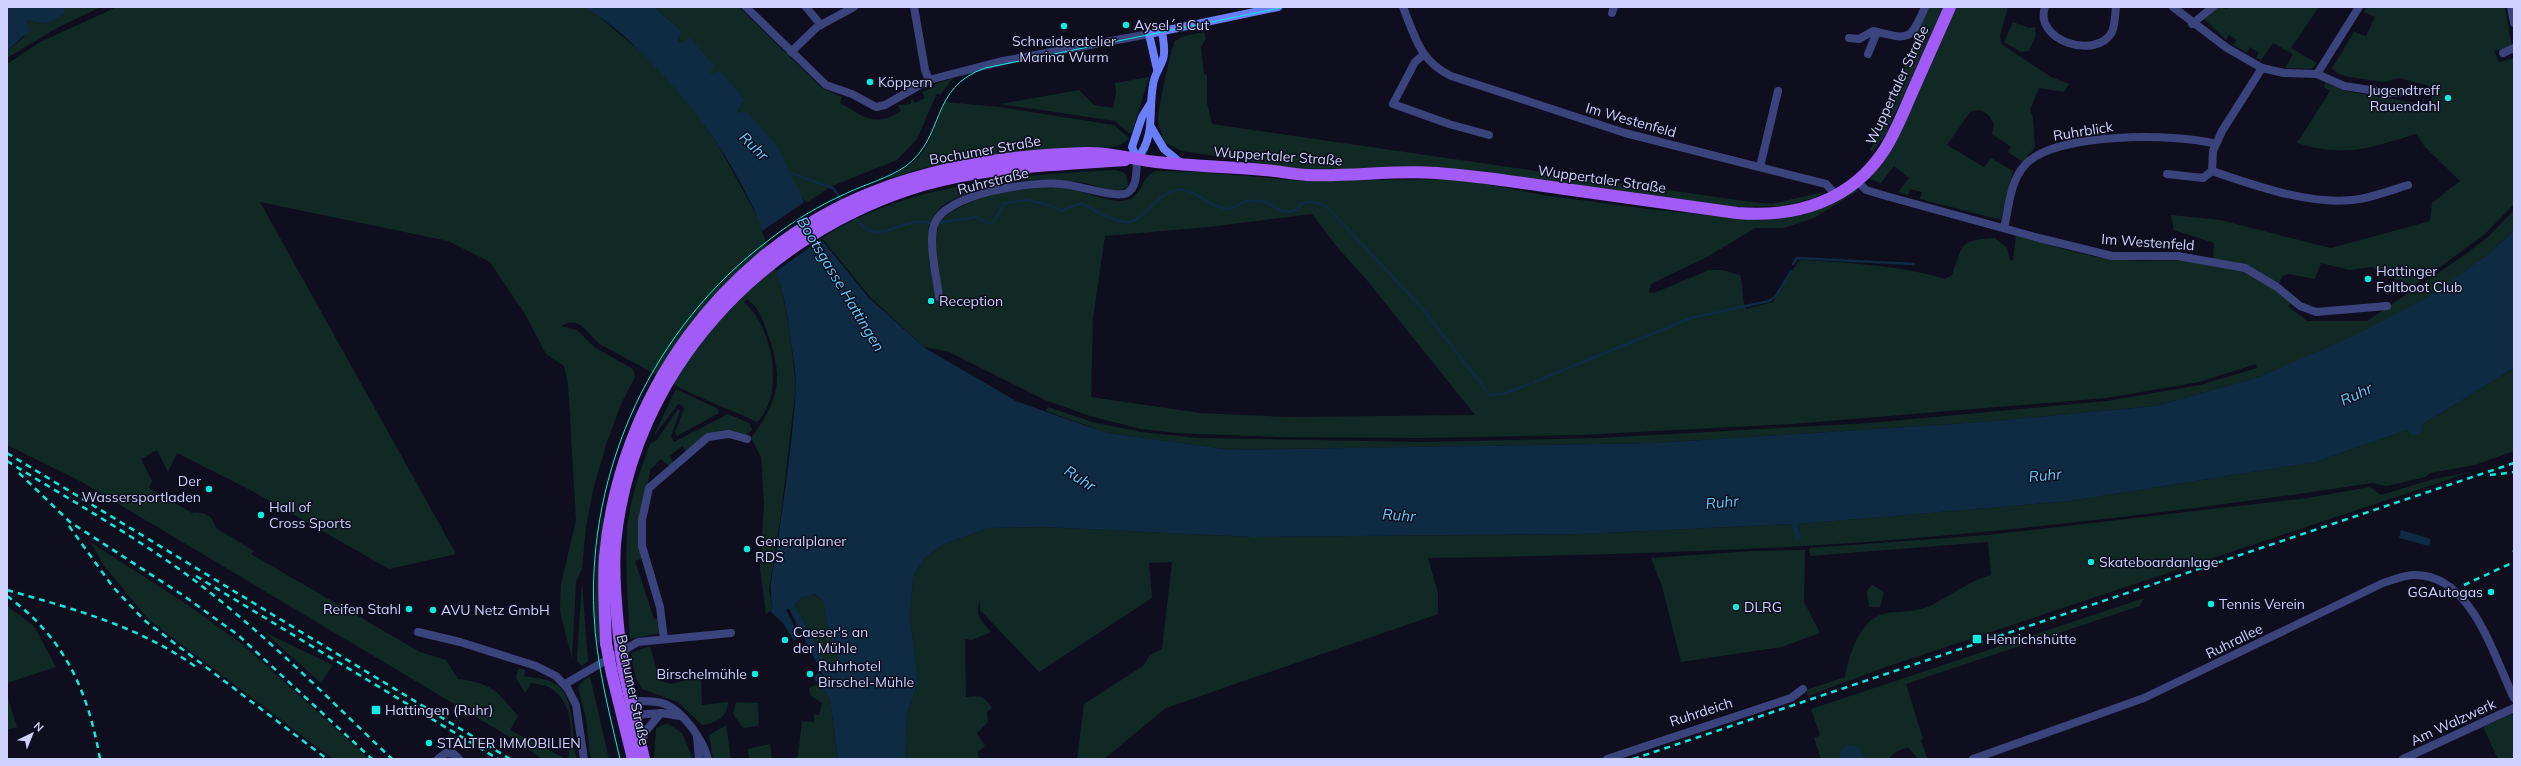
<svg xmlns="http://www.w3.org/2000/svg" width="2521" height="766" font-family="Mulish,sans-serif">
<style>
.green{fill:#112924;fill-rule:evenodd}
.water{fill:#0e2b43;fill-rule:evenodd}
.pier{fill:#0e0e1f}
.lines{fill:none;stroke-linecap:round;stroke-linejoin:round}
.stream{stroke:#0e2b43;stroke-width:2.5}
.canal{stroke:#0e2b43;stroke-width:9}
.street{stroke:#3b437c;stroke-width:8}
.secondary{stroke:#6a7ef8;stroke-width:8}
.primary{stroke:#a25bf7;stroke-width:12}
.tram{stroke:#0cebdc;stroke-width:1}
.rail{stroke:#0cebdc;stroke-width:2.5;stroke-dasharray:6 5;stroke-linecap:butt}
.primary-bridge{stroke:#a25bf7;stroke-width:12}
.poi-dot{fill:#0cebdc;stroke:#0e0e1f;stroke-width:1.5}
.labels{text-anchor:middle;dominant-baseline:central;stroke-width:3;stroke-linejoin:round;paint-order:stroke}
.poi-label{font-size:14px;fill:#ced1fd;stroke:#0e0e1f;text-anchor:start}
.street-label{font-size:14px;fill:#ced1fd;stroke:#0e0e1f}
.water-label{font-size:15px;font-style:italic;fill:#62cbf7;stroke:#0e0e1f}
</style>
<rect width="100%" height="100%" fill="#0e0e1f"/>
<!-- green -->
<g class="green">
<path d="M64,7H101L57,28L7,58V51L24,37L26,22L30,20C45,26 51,23 64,14Z"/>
<path d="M117,7H584L596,14L640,51L687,99L718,145L763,227L778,271L789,327L796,385L781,515L769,590L773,608L766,614L760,568L764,505L761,457L751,438C779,400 784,379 768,335C763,320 760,309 747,299L744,302C772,325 786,394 757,422C731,410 704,400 678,387C653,373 628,359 603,346C587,337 583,314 561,326L577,330L594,347L633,369L635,377L621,404L606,445L593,490L586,527L582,569L576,582L572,659L560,611L561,584L576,520L568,384L564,366L546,354L525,314L490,262L448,241L260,202L456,554L389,569L254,492L177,453L168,472L157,450L141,459L152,481L149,488L192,513C205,511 212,515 216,528L254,551L251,554L420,652L446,660L458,679C494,684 495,690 518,716L510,730L566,759H542L513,739L80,481L7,445V64L40,42Z"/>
<path d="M654,7H739L822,88L842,97L840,103C865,117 874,128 901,111L898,105L911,104V98L915,103L925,98L922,92L935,87V84L953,78L940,95L937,93L917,139L897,160L832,186L806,203L737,109L745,100L709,74L683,42L678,41L682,31Z"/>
<polygon points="1927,7 1944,7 1887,132 1873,152 1870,150 1885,122 1913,42 1914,33"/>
<path d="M1955,7H2008L2000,35L2001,44L2051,77L2069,84L2064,92L2039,88L2030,110L2033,117L2035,147L2023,162L2008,152L2011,147L1992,134L1994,125C1990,114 1982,107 1970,112L1947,145L1984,167L1991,158L2013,171L2001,220L1920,199L1922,192L1910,189L1908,195L1898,192L1909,178L1894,166L1881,183L1868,178Z"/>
<polygon points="2219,7 2227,9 2229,7 2319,7 2291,48 2317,63 2311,69 2285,68 2293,54 2273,43 2261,60 2256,58 2259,53 2250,47 2247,53 2233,45 2237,40 2229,35 2226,40 2204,19"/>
<path d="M2367,7H2505L2512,46L2494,51L2499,62L2514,58V204L2485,234L2414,286L2383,275L2372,267L2349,270L2321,263L2315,279L2288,274L2283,276L2278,285L2213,259L2214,243L2174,230L2171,215L2220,220L2331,248L2430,221L2432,203L2460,181L2425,147L2416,134C2369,148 2346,158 2297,143L2330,91L2324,87L2325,83L2345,91L2434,106L2429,86L2399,78L2384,82L2349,77L2337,73L2332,68L2354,32L2366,36L2375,17L2364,12Z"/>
<polygon points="2013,22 2029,28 2035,27 2036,35 2029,51 2021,52 2004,42"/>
<path d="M1204,32L1206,38L1201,47L1204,74L1207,75V103L1212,124L1751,202L1772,204L1823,192L1814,198L1783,206L1728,207L1462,170L1345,171L1297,169L1182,151L1164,142C1163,134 1158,128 1158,119C1158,111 1172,44 1175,41C1182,35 1196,34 1204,32Z"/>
<polygon points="1149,77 1132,133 1129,133 1115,121 1000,104 1079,90 1094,105 1113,108 1116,92 1115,83"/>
<path d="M945,102L999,107L1114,125L1129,138C1119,153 1080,148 1063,150C1016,155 970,160 924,168C911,170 899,179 886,178C929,160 929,141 945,102Z"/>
<path d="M1115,170L1123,172L1126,175L1128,186L1120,191C1106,190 1093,184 1078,182C1042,176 1004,181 970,191C964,197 959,196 952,200C940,205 934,215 928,227L938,231V225C957,196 1032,185 1065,188C1080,190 1109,202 1122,201C1145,198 1138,178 1156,171L1198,172L1303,181L1459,179L1543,195L1655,210L1765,220L1804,215L1856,189L1859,190L1814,218L1784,228H1755L1709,256L1651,284L1649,292L1654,293L1709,270H1722L1740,275C1744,286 1741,299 1746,309L1773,302C1783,289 1790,271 1801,260C1850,263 1899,265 1945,279L1952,275C1963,244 1959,240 1995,238L2007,248L2010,260L2013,261L2016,235C2050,245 2085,257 2120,260C2161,263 2207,255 2247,271C2264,278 2278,291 2292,302L2288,306L2307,321H2367L2463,256L2488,237L2514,210V231L2486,256L2426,299L2354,337L2259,377L2156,406L1984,422L1656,443L1232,450L1108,433L1046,411L1048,407L1092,422L1141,432L1198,438L1421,442L1599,438L1870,423L2107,401L2200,385L2257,368L2256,364L2199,382L2106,398L1792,424L1580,435L1419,438L1280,437L1176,433L1141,429L1090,416L1045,400L949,352L924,347L870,297L822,238C905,184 1019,174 1115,170ZM1312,214L1337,247L1366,279L1475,415L1289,417L1200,413L1091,397L1093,319L1105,236L1209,227Z"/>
<path d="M2514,368V451L2475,465L2430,473L2426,477L2387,486L2372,483C2235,504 2098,521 1961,534C1784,551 1605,555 1428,558L1438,593V614L1166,708L1104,759H1077L1084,704L1143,666L1150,655L1162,649L1172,562L1149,563L1152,598L1039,672L980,610V601C974,615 982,621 991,632L972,640L965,639L966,697C980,695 985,696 992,708L987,712L988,722L977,733L985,746L978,752L979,759H905L907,714L918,682L910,618L913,577L924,559L942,545L988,528L1044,527L1253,537L1581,534L1791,524L1796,540L1801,538L1797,524L2070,501L2315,462L2407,430L2413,435L2422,432L2423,424Z"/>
<polygon points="676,389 718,409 719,413 677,436 675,433 684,409 682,405 678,404 653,437"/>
<path d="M678,409L680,411L671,436L674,442L728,414L749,423L752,430L746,435L702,438L686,451L682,446L670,456L673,463L669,466L661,459L650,470L648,483L643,497L639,544L641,559L635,561L654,619L659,618L660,633L630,639C628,603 625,567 627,531C629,502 640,471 650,444L657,440Z"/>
<path d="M2471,472L1883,668L1808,696L1806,690L1845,677C1849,655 1860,617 1887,613C1903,611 1918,612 1932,605C1953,594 1969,581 1991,575L1988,542L1810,556L1809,548L1988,535L2307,498L2370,487L2381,495L2434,479Z"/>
<path d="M602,518L604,519L599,582L600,645C589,633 599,539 602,518Z"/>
<polygon points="90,542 188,605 242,644 369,759 333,759 148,619 105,567"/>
<polygon points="1805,550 1804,602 1820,633 1781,647 1681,662 1662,586 1651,558 1752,551"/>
<polygon points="582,581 588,662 582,666 577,661 577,657"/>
<polygon points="1872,585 1884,592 1880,607 1869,607 1867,591"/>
<polygon points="813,594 823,601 829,632 841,664 841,669 834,673 830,671 795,605 801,598"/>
<polygon points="2144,598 2140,606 1906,684 1923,739 1921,740 1927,758 1918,759 1908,747 1896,752 1888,759 1821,759 1814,738 1820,735 1811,709"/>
<polygon points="7,606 34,626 56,667 7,683"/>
<polygon points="264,632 333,665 321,683"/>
<path d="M650,646L660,681L671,684L701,676L702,705L728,702C728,716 715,724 702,725L678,702L642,689L635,676L631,653Z"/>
<path d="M518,668L525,670L524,676C532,678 544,678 552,682C579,696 569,736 577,759H568C573,736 574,704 552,689C547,685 537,684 531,683L525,693L516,678Z"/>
<polygon points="590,676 609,759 592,759 590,755 586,718 578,687 584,680"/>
<polygon points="818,684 830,698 838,759 794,759 798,756 802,721 814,722 814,714 819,715 822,703 810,695 809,688"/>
<polygon points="7,695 17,727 7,730"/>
<polygon points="736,702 758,703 759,726 743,728 733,714"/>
<polygon points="2514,713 2514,759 2498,759 2483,727"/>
<polygon points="667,723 682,733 693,759 654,759 656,728"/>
<polygon points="726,725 731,759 713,759 709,735"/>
<polygon points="770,744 772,759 749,759 748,749"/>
</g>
<!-- water -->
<g class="water">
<path d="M7,7H64V14C51,23 45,26 30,20L26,22L30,30L7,51Z"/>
<path d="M584,7H654L682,31L678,41L683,42L690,38L714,65L710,74L720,71L745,100L737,110L741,113L747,112L778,147L822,240L868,297L925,348L1016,401L1066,419L1108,433L1232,450L1656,443L1984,422L2156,406L2259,377L2354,336L2426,298L2486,256L2514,231V368L2423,424L2422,432L2413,436L2407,430L2315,462L2070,501L1797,524L1801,538L1796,541L1791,524L1581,534L1253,537L1044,527L988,528L942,545L924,559L913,577L910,618L918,682L907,714L905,759H838L830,698L819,686L824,680L823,675L789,609L786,610L800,637L794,641L783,623L770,611L773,608C767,583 775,566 778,541C785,490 793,438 796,386C796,372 793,356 791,342C779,237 729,143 656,68C635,45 611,22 584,7ZM814,594L823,601L829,632L841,664V669L835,673L830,671L795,605L801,598Z"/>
<polygon points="2401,530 2431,539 2429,546 2399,538"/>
<polygon points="1848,745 1859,747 1864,759 1839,759 1841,750"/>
</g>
<!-- pier -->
<polygon class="pier" points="806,201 823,238 776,271 762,231"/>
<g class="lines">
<!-- stream -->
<g class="stream">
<polyline points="788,172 833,188 844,203"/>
<path d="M854,217C875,246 890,225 917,222C922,221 927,223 933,223"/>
<path d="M938,223L976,217L988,223L993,222L1005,203L1028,200L1049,205L1061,211L1081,203C1095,210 1109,220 1126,222C1142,224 1157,193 1176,190C1195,188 1209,207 1227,209C1235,209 1240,202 1247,201C1253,200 1261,202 1268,202C1274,209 1288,216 1297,209C1299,206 1300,204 1304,203C1313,200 1321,204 1328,208L1421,307L1490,395L1506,393L1529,384"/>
<polyline points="1793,264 1797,258 1914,264"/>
<polyline points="1534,382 1691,318 1769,301 1776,296 1791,271"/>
</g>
<!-- canal -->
<polyline class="canal" points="819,678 828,688 832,689"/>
<!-- street -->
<g class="street">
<polyline points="746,7 826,85 852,94 876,107 885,105 929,80 948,75 1003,61 1149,34"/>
<polyline points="806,7 821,25"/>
<polyline points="914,7 925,70 929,80"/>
<path d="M1403,7C1415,37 1420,61 1451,76L1625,133L1826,184L1836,195"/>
<path d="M2045,7C2033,40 2096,61 2112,32C2115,25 2115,15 2116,7"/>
<polyline points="2173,7 2227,48 2262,68 2284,73 2317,74 2344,86 2389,93 2406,92"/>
<polyline points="2511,7 2514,23"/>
<polyline points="1612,13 1614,7"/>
<polyline points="2192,24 2213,7"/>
<path d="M1849,38L1859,39L1873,31C1908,39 1910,43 1925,7"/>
<polyline points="791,52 817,27 854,7"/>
<polyline points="2503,53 2514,48"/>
<polyline points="1868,54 1877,32"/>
<polyline points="1423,55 1415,62 1393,104 1449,124 1489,135"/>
<path d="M2262,68L2222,131L2213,151L2212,171C2256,186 2314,207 2360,199C2376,196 2392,190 2408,185"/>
<polyline points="2317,74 2359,7"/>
<polyline points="1760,167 1778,91"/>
<polyline points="2167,174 2203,178 2212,171"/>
<polyline points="1857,181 1866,190 1886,196 2039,238 2112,256 2178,256 2245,268 2277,287 2300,306 2316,312 2387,306"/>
<path d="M2004,228C2009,207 2010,181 2025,165C2054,132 2176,133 2216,144"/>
<path d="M939,297C937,278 928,243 934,225C945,193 1032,181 1062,184C1077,185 1116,199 1127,193C1138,187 1136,170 1137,159"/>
<polyline points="418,632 460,642 536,666 556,676 568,689 576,705 584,759"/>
<polyline points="664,639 660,607 642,546 642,520 649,488 708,437 729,434 747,439"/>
<polyline points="565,684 638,642 731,633"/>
<path d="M631,701C642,701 654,700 665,704C684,712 703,740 708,759"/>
<polyline points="634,715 661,713 680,716"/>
<polyline points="697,737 699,759"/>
<polyline points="641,744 645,732 661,713"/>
<polyline points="438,759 446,753 454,754 459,759"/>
<polyline points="1607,759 1791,698 1803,689"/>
<path d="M1973,759L2144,698L2383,583C2393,580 2404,575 2415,575C2472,575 2493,655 2514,698"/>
<polyline points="2403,759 2514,708"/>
</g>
<!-- secondary -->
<g class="secondary">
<polyline points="1157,69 1149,34 1278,7"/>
<polyline points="1151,127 1164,149 1182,164"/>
<path d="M1137,159C1156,136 1148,112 1153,85C1154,75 1160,68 1163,59C1166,51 1163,40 1162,31"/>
<polyline points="1137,159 1132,147 1142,117 1150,104"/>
</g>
<!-- primary -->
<g class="primary">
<path d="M619,636C616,605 613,574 615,544C631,372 761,233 923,185C989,166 1057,165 1125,160"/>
<path d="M606,643C605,614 603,585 605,557C619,397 723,251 873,192C940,166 1013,155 1085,153C1110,152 1132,159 1156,162C1192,166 1228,167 1264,170C1278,171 1292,174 1307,175C1350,177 1393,170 1437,173C1480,176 1522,183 1565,189C1622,197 1680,205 1737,213C1796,218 1852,201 1885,149C1897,130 1905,108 1914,88C1926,61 1938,34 1950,7"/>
<polyline points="623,667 644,759"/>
<polyline points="612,674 633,759"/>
</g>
<!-- tram -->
<path class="tram" d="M620,759C609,711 596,663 594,614C587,469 653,327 769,240C793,221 820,205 847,193C866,184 889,178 906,166C946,136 929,88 985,68L1285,7"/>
<!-- rail -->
<g class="rail">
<polyline points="7,453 510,759"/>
<path d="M7,461C70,500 135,536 194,580C265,634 328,698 392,759"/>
<polyline points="19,473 70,522 184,596 238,635 372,759"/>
<polyline points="2490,475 2514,472"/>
<polyline points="69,526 113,587 144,620 327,759"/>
<polyline points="2513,552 2514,551"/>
<polyline points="196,576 498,759"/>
<polyline points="2464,585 2514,562"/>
<path d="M7,590C77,610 139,626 199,669"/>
<path d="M7,596C65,638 88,691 100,759"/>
<polyline points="1633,759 2514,463"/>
</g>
<!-- primary-bridge -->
<g class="primary-bridge">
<polyline points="619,636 623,667"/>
<polyline points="606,643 612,674"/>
</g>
</g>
<!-- markers -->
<g class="poi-dot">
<circle cx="1126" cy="25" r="4"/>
<circle cx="1064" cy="26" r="4"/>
<circle cx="870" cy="82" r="4"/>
<circle cx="2448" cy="98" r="4"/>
<circle cx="2368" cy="279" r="4"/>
<circle cx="931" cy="301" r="4"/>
<circle cx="209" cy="489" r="4"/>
<circle cx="261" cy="515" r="4"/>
<circle cx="747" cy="549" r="4"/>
<circle cx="2091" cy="562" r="4"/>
<circle cx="2491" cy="592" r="4"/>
<circle cx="2211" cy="604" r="4"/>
<circle cx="1736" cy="607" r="4"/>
<circle cx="409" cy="609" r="4"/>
<circle cx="433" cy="610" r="4"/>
<rect x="1972" y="634" width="10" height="10" rx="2"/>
<circle cx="785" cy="640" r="4"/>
<circle cx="755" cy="674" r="4"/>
<circle cx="810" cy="674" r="4"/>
<rect x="371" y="705" width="10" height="10" rx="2"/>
<circle cx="429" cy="743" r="4"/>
</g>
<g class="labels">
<!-- poi labels -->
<g class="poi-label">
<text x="1134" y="25">Aysel´s Cut</text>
<text x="1064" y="41" text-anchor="middle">Schneideratelier<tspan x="1064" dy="16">Marina Wurm</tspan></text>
<text x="878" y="82">Köppern</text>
<text x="2440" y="90" text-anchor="end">Jugendtreff<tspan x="2440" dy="16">Rauendahl</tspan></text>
<text x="2376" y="271">Hattinger<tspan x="2376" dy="16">Faltboot Club</tspan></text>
<text x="939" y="301">Reception</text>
<text x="201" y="481" text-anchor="end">Der<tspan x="201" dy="16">Wassersportladen</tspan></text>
<text x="269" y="507">Hall of<tspan x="269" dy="16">Cross Sports</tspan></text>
<text x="755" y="541">Generalplaner<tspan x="755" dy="16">RDS</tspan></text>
<text x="2099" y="562">Skateboardanlage</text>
<text x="2483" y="592" text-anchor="end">GGAutogas</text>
<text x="2219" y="604">Tennis Verein</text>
<text x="1744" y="607">DLRG</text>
<text x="401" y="609" text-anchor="end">Reifen Stahl</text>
<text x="441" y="610">AVU Netz GmbH</text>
<text x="793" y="632">Caeser's an<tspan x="793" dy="16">der Mühle</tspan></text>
<text x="1986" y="639">Henrichshütte</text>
<text x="818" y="666">Ruhrhotel<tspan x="818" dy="16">Birschel-Mühle</tspan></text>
<text x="747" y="674" text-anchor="end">Birschelmühle</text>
<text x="385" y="710">Hattingen (Ruhr)</text>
<text x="437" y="743">STALTER IMMOBILIEN</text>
</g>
<!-- street labels -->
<g class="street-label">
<text transform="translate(1897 85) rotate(-65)">Wuppertaler Straße</text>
<text transform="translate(1631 120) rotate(16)">Im Westenfeld</text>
<text transform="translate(2083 131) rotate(-9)">Ruhrblick</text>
<text transform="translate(985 150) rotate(-10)">Bochumer Straße</text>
<text transform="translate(1278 156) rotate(4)">Wuppertaler Straße</text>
<text transform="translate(1602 179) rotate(8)">Wuppertaler Straße</text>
<text transform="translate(993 181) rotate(-14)">Ruhrstraße</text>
<text transform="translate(2148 242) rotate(4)">Im Westenfeld</text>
<text transform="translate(2234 641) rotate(-26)">Ruhrallee</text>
<text transform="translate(633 690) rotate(78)">Bochumer Straße</text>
<text transform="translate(1701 712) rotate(-18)">Ruhrdeich</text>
<text transform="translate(2453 722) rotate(-25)">Am Walzwerk</text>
</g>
<!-- water labels -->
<g class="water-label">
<text transform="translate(754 146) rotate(44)">Ruhr</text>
<text transform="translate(841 284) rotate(59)">Bootsgasse Hattingen</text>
<text transform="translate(2356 394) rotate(-25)">Ruhr</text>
<text transform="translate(2045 475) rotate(-5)">Ruhr</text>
<text transform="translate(1080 478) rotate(33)">Ruhr</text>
<text transform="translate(1722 502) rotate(-5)">Ruhr</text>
<text transform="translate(1399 515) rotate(4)">Ruhr</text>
</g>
</g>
<!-- border -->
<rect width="2521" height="766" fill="none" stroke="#ced1fd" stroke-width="16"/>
<!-- north arrow -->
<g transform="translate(32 734) rotate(43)" stroke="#0e0e1f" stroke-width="3" paint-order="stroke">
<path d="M0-3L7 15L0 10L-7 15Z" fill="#ced1fd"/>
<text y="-6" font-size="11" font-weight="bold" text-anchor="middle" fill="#ced1fd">N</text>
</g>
</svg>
